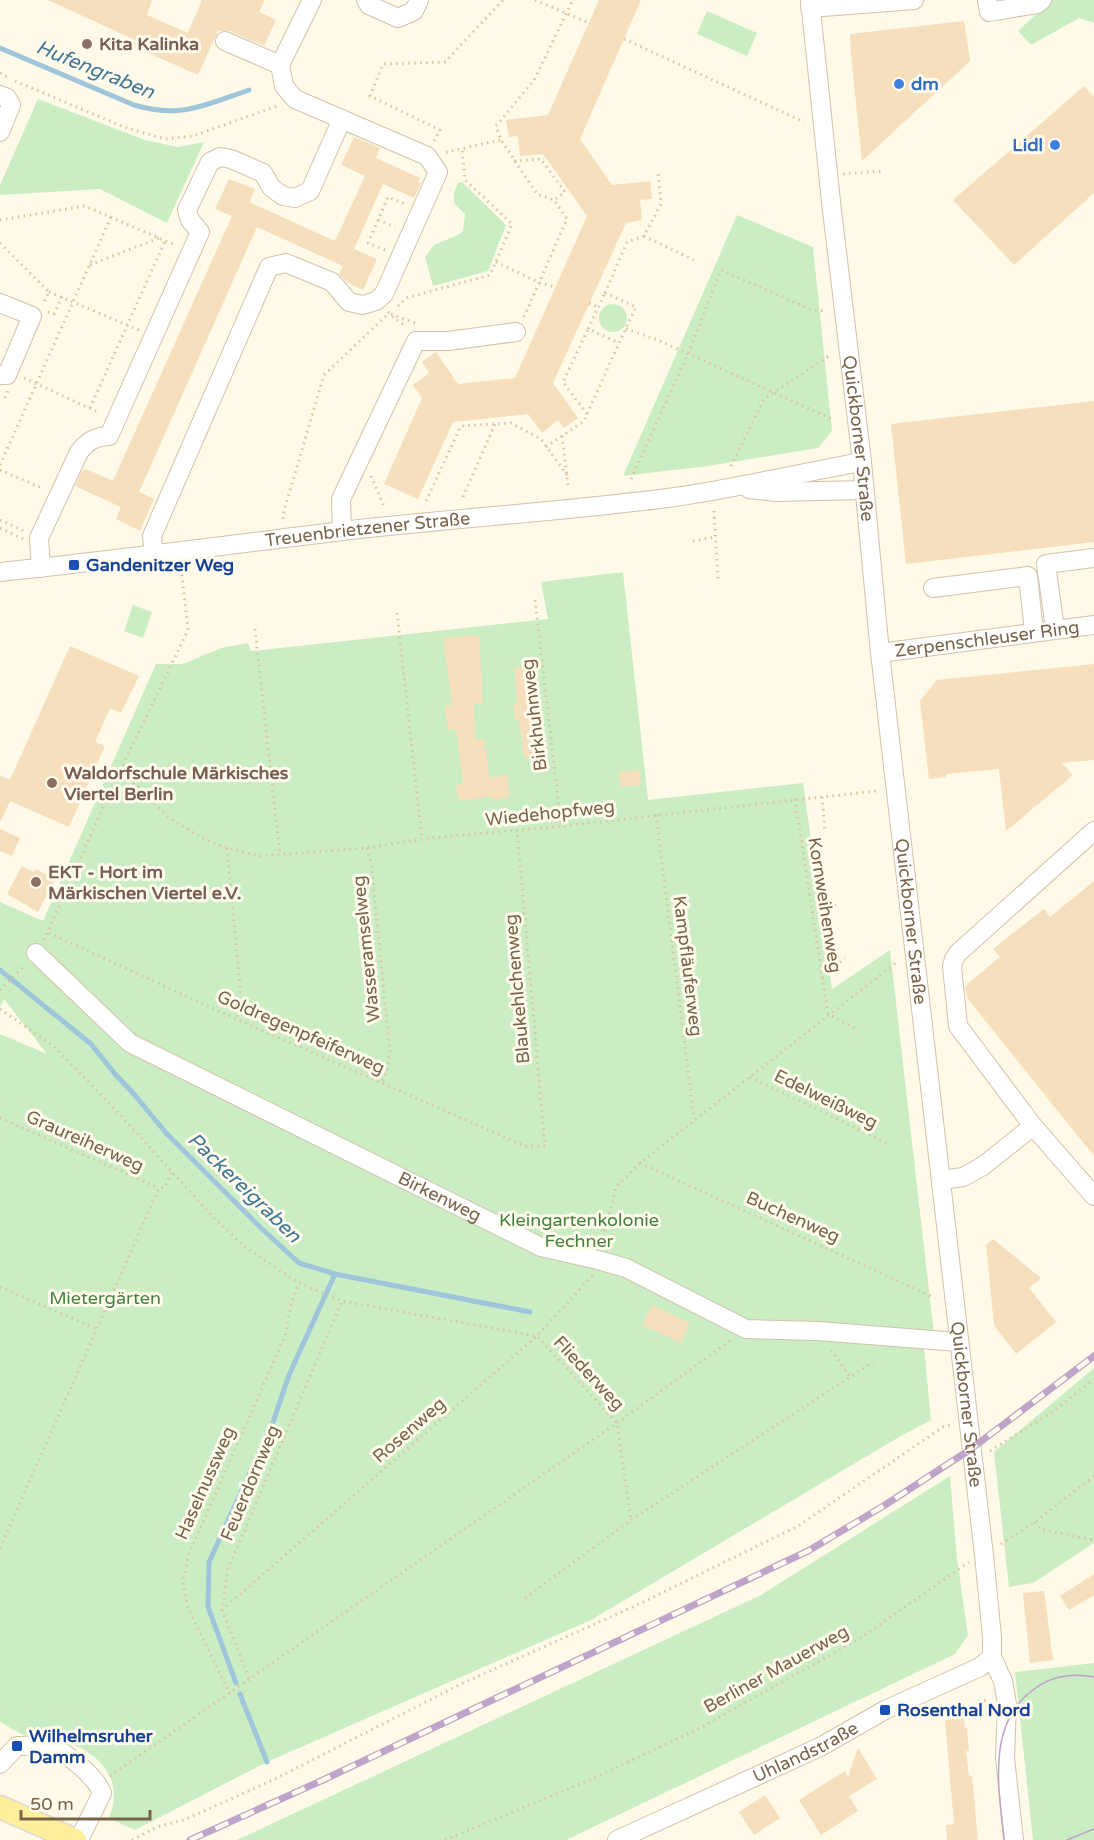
<svg xmlns="http://www.w3.org/2000/svg" width="1094" height="1840" font-family="'Varela Round',sans-serif">
<style>
.green{fill:#cbedc4}
.lines{fill:none;stroke-linecap:round;stroke-linejoin:round}
.stream{stroke:#9fc5db;stroke-width:5}
.building{fill:#f5dfbc}
.minor-casing{stroke:#d0c3ab;stroke-width:20}
.major-casing{stroke:#dfdad3;stroke-width:25}
.path{stroke:#dac39f;stroke-width:3;stroke-dasharray:1.5 4.5;stroke-linecap:butt}
.minor{stroke:#fff;stroke-width:18}
.major{stroke:#ffef9c;stroke-width:22}
.tram{stroke:#bfa3c9;stroke-width:1.5}
.rail-casing{stroke:#bfa3c9;stroke-width:7}
.rail{stroke:#fffcee;stroke-width:4.5;stroke-dasharray:14;stroke-linecap:butt}
.education-dot{fill:#8d6e63;stroke:#fffcee;stroke-width:2}
.shop-dot{fill:#3f7fe0;stroke:#fffcee;stroke-width:2}
.transit-dot{fill:#1a4fb4;stroke:#fffcee;stroke-width:2}
.labels{text-anchor:middle;dominant-baseline:central;stroke-width:6;stroke-linejoin:round;paint-order:stroke}
.education-label{font-size:18px;font-weight:bold;fill:#785e54;stroke:#fffcee;text-anchor:start}
.shop-label{font-size:18px;font-weight:bold;fill:#366cbe;stroke:#fffcee;text-anchor:start}
.street-label{font-size:18px;fill:#796449;stroke:#fffcee}
.transit-label{font-size:18px;font-weight:bold;fill:#164399;stroke:#fffcee;text-anchor:start}
.park-label{font-size:18px;fill:#458040;stroke:#fffcee}
.water-label{font-size:20px;font-style:italic;fill:#437795;stroke:#fffcee}
</style>
<rect width="100%" height="100%" fill="#fefae7"/>
<!-- green -->
<g class="green">
<polygon points="1052,0 1094,0 1094,23 1079,18 1031,45 1018,31"/>
<polygon points="707,11 757,33 747,56 697,34"/>
<polygon points="38,99 145,140 178,147 204,142 167,223 100,189 0,195 0,185"/>
<polygon points="462,182 506,225 488,271 433,286 425,257 434,245 460,234 463,230 465,214 454,203 454,193 458,183"/>
<polygon points="737,215 813,247 832,431 818,448 708,466 623,476"/>
<circle cx="613" cy="318" r="14"/>
<path d="M623,572L648,800L803,783L832,989L890,950L935,1343L924,1347L931,1420L899,1437L591,1620L267,1762L135,1830L109,1818C128,1771 88,1745 47,1736C40,1735 31,1738 24,1735C16,1732 8,1726 0,1722V1034L47,1054L4,999L0,1007V902L43,921L156,664H183L221,648L248,643L251,651L262,650L548,619L541,582Z"/>
<polygon points="133,605 152,612 143,638 124,631"/>
<polygon points="1094,1368 1094,1543 1033,1583 1009,1587 994,1452"/>
<polygon points="950,1476 957,1559 968,1635 955,1654 566,1840 237,1840 761,1595"/>
<polygon points="1094,1663 1094,1840 1033,1840 1015,1672"/>
</g>
<g class="lines">
<!-- stream -->
<g class="stream">
<path d="M0,48L134,105C181,119 205,105 249,90"/>
<polyline points="0,970 91,1044 115,1074 134,1094 166,1133 261,1228 299,1263 335,1274 530,1312"/>
<polyline points="236,1683 208,1607 209,1562 272,1425 289,1375 335,1274"/>
<polyline points="240,1694 267,1762"/>
</g>
</g>
<!-- building -->
<g class="building">
<polygon points="48,0 152,0 147,15 188,33 202,0 265,0 259,12 276,20 264,46 230,31 218,31 198,75 132,46 135,40"/>
<polygon points="599,0 641,0 580,139 612,185 650,181 652,199 640,200 642,220 626,223 553,383 578,418 564,428 558,420 542,433 528,414 453,422 418,499 384,484 422,398 413,385 429,373 422,362 436,352 458,384 515,378 587,216 543,154 520,156 518,136 509,137 506,120 548,115"/>
<polygon points="964,21 970,61 862,161 851,54 850,34"/>
<polygon points="1084,86 1094,97 1094,193 1014,265 953,200"/>
<polygon points="354,137 380,148 376,158 420,178 418,182 421,183 414,198 383,184 354,249 377,259 363,290 348,283 339,274 343,266 257,227 139,492 154,499 140,531 116,519 121,507 75,486 82,471 86,469 113,481 232,216 215,209 229,179 255,189 249,202 335,241 365,176 341,165"/>
<polygon points="1094,401 1094,542 906,564 891,424"/>
<polygon points="479,635 483,703 474,704 476,740 484,739 490,778 507,775 510,797 493,800 492,796 459,801 456,785 463,784 456,729 448,730 444,706 452,705 443,638"/>
<polygon points="70,646 139,676 121,713 110,708 95,742 105,746 69,827 10,801 0,823 0,776 10,780"/>
<polygon points="1094,664 1094,760 1062,763 1073,775 1006,831 999,769 946,774 946,777 929,779 920,701 937,680"/>
<polygon points="527,667 538,756 524,758 519,720 515,720 513,704 517,703 514,668"/>
<polygon points="640,770 641,785 621,787 619,772"/>
<polygon points="0,829 20,838 12,856 0,851"/>
<polygon points="22,866 34,872 36,869 55,880 38,912 7,894"/>
<polygon points="1094,881 1094,1156 967,998 965,986 1000,957 993,949 999,944 1044,909 1050,917"/>
<polygon points="993,1239 1041,1278 1029,1288 1056,1322 1016,1354 994,1325 986,1245"/>
<polygon points="652,1305 690,1323 681,1343 642,1325"/>
<polygon points="1094,1574 1094,1595 1069,1610 1060,1596"/>
<polygon points="1044,1591 1053,1660 1030,1663 1023,1593"/>
<polygon points="964,1718 965,1728 967,1727 969,1751 966,1751 969,1776 972,1776 978,1840 947,1840 946,1825 954,1824 945,1720"/>
<polygon points="858,1748 877,1779 849,1796 858,1811 821,1835 799,1800 845,1771 848,1777"/>
<polygon points="765,1795 780,1818 754,1835 739,1812"/>
</g>
<g class="lines">
<defs>
<g id="minor">
<polyline points="366,0 369,5 398,18 414,11 419,0"/>
<path id="s1" d="M810,0L831,202L862,462L880,653L984,1555L992,1637V1657L1003,1681L1007,1704L1005,1758L1014,1840"/>
<polyline points="987,0 989,12 1037,4 1042,0"/>
<polyline points="810,8 914,0"/>
<polyline points="225,41 280,65"/>
<polyline points="0,95 7,98 11,105 0,132"/>
<polyline points="0,303 32,316 7,375 0,375"/>
<polyline points="749,489 776,492 864,490"/>
<polyline points="342,531 341,499 416,341 448,341 516,332"/>
<polyline points="154,555 152,536 269,267 286,263 332,282 349,302 363,305 376,301 384,294 438,172 427,156 295,99 284,86 280,65 312,0"/>
<path d="M41,568L39,538L79,452C88,441 94,437 109,436L200,232L190,220L187,210L210,162L220,157L231,159L263,173L271,187L283,196L295,198L310,191L342,119"/>
<path id="s2" d="M0,572C114,560 228,545 342,531C452,518 564,512 675,497C738,488 799,473 862,462"/>
<polyline points="933,588 1028,576 1034,632"/>
<polyline points="1055,629 1046,564 1094,558"/>
<path id="s3" d="M880,653L1094,625"/>
<polyline points="1094,831 958,953 954,959 952,966 958,1026 1033,1126 1094,1196"/>
<path id="s4" d="M36,953L130,1043L541,1247L598,1260L626,1268L746,1329L818,1331L958,1342"/>
<polyline points="941,1180 963,1177 983,1166 1033,1126"/>
<path d="M0,1764L17,1746C26,1746 37,1745 46,1746C63,1748 96,1777 102,1793L79,1840"/>
<path id="s5" d="M617,1840L820,1747L885,1710L980,1667L992,1657"/>
</g>
<polyline id="major" points="0,1807 75,1840"/>
</defs>
<!-- minor casing -->
<use href="#minor" class="minor-casing"/>
<!-- major casing -->
<use href="#major" class="major-casing"/>
<!-- path -->
<g class="path">
<polyline points="535,0 589,23"/>
<polyline points="624,39 804,122"/>
<polyline points="0,73 9,78"/>
<polyline points="15,81 124,127 165,139 193,136 280,105"/>
<polyline points="434,141 440,130 370,96 383,64 445,62 503,0"/>
<polyline points="446,152 501,140"/>
<polyline points="514,161 541,159 565,192 554,200"/>
<polyline points="843,174 884,171"/>
<polyline points="0,220 85,206 175,245"/>
<polyline points="378,220 395,227"/>
<polyline points="644,236 694,260"/>
<polyline points="0,243 49,292 43,304"/>
<polyline points="385,250 368,243 388,197 405,204"/>
<polyline points="496,262 540,283 555,287"/>
<polyline points="90,265 159,238"/>
<polyline points="49,292 139,330"/>
<polygon points="605,293 636,307 619,343 588,329"/>
<polyline points="605,293 627,242 644,236 661,204 658,172"/>
<polyline points="589,303 598,307"/>
<polyline points="398,306 406,298 490,275 512,224 465,180 462,148"/>
<polyline points="48,312 54,314 62,297"/>
<polyline points="388,312 399,322 407,326"/>
<polyline points="391,314 415,323"/>
<polyline points="524,317 567,219 554,200 537,194 501,140 496,126 534,80 573,0"/>
<polyline points="626,329 658,340 834,420"/>
<polyline points="24,378 100,413"/>
<polyline points="5,398 8,391"/>
<polyline points="90,408 165,241"/>
<polyline points="587,414 563,382 588,329"/>
<polyline points="562,436 568,486"/>
<polyline points="546,447 584,421 619,343"/>
<polyline points="0,465 111,217"/>
<polyline points="731,466 764,399 829,356"/>
<polyline points="0,470 44,489"/>
<polyline points="371,476 384,506"/>
<polyline points="631,479 688,354 721,270 812,310 823,311"/>
<polyline points="463,497 495,424"/>
<polyline points="426,501 461,426 511,423 541,439 567,475"/>
<polyline points="714,511 718,581"/>
<polyline points="283,519 283,514 324,375 386,316"/>
<polyline points="0,520 24,531"/>
<polyline points="0,528 23,539"/>
<polyline points="693,541 715,537"/>
<polyline points="535,600 561,826"/>
<polyline points="397,613 422,839"/>
<polyline points="255,629 280,854"/>
<polyline points="122,768 135,784 169,818 206,840 227,848 260,856 367,848 422,839 561,826 876,791"/>
<polyline points="822,797 825,832"/>
<polyline points="795,799 828,1014 858,1030"/>
<polyline points="656,815 694,1119"/>
<polyline points="227,848 240,986 239,1006 236,1019"/>
<polyline points="367,848 371,862 390,1053 387,1070 382,1082"/>
<polyline points="812,912 836,905"/>
<polyline points="49,933 236,1019 525,1146 545,1146 517,830"/>
<polyline points="44,940 109,794 188,630 181,567"/>
<polyline points="822,978 845,958"/>
<polyline points="0,990 24,966"/>
<polyline points="0,1009 52,1045 113,1107 214,1218 245,1247 299,1283 342,1301 537,1336 617,1423 631,1520"/>
<polyline points="750,1077 891,1145"/>
<polyline points="0,1118 159,1188"/>
<polyline points="640,1163 935,1298"/>
<polyline points="602,1243 616,1187 640,1163 897,962"/>
<polyline points="0,1287 97,1329"/>
<polyline points="831,1350 851,1378"/>
<polyline points="990,1451 1054,1411 1094,1379"/>
<polyline points="1035,1522 1040,1529 1094,1540"/>
<polyline points="1001,1544 1035,1522 1094,1476"/>
<polyline points="0,1548 159,1188 165,1187 172,1171"/>
<polyline points="525,1598 631,1520 873,1362"/>
<polyline points="222,1610 537,1336 593,1275"/>
<polyline points="249,1678 222,1610 228,1569 342,1301"/>
<polyline points="230,1694 188,1608 183,1583 189,1554 285,1336 291,1304 299,1283"/>
<polyline points="978,1701 989,1700"/>
<polyline points="110,1776 617,1423 731,1340"/>
<polyline points="132,1840 157,1827 184,1820 273,1780 463,1683 635,1606 798,1526 943,1427 951,1425"/>
<polyline points="445,1840 592,1779 698,1729 859,1639 969,1562"/>
</g>
<!-- minor -->
<use href="#minor" class="minor"/>
<!-- major -->
<use href="#major" class="major"/>
<!-- tram -->
<g class="tram">
<path d="M1004,1840C999,1790 986,1724 1033,1690C1051,1676 1072,1673 1094,1677"/>
<polyline points="1067,1840 1094,1829"/>
</g>
<defs>
<polyline id="rail" points="190,1840 323,1780 808,1551 885,1505 971,1449 1094,1356"/>
</defs>
<!-- rail casing -->
<use href="#rail" class="rail-casing"/>
<!-- rail -->
<use href="#rail" class="rail"/>
</g>
<!-- markers -->
<g class="education-dot">
<circle cx="87" cy="44" r="6"/>
<circle cx="52" cy="783" r="6"/>
<circle cx="36" cy="882" r="6"/>
</g>
<g class="shop-dot">
<circle cx="899" cy="84" r="6"/>
<circle cx="1055" cy="145" r="6"/>
</g>
<g class="transit-dot">
<rect x="68" y="559" width="12" height="12" rx="3"/>
<rect x="879" y="1704" width="12" height="12" rx="3"/>
<rect x="11" y="1740" width="12" height="12" rx="3"/>
</g>
<g class="labels">
<!-- education labels -->
<g class="education-label">
<text x="99" y="44">Kita Kalinka</text>
<text x="64" y="773">Waldorfschule Märkisches<tspan x="64" dy="21">Viertel Berlin</tspan></text>
<text x="48" y="872">EKT - Hort im<tspan x="48" dy="21">Märkischen Viertel e.V.</tspan></text>
</g>
<!-- shop labels -->
<g class="shop-label">
<text x="911" y="84">dm</text>
<text x="1043" y="145" text-anchor="end">Lidl</text>
</g>
<!-- street labels -->
<g class="street-label">
<text stroke="none"><textPath href="#s1" startOffset="441">Quickborner Straße</textPath></text>
<text stroke="none"><textPath href="#s2" startOffset="370">Treuenbrietzener Straße</textPath></text>
<text stroke="none"><textPath href="#s3" startOffset="108">Zerpenschleuser Ring</textPath></text>
<text transform="translate(534 715) rotate(-97)">Birkhuhnweg</text>
<text transform="translate(550 813) rotate(-6)">Wiedehopfweg</text>
<text transform="translate(825 905) rotate(81)">Kornweihenweg</text>
<text stroke="none"><textPath href="#s1" startOffset="927">Quickborner Straße</textPath></text>
<text transform="translate(366 949) rotate(-96)">Wasseramselweg</text>
<text transform="translate(688 966) rotate(83)">Kampfläuferweg</text>
<text transform="translate(517 989) rotate(-95)">Blaukehlchenweg</text>
<text transform="translate(301 1032) rotate(24)">Goldregenpfeiferweg</text>
<text transform="translate(826 1099) rotate(26)">Edelweißweg</text>
<text transform="translate(85 1141) rotate(24)">Graureiherweg</text>
<text stroke="none"><textPath href="#s4" startOffset="476">Birkenweg</textPath></text>
<text transform="translate(793 1217) rotate(24)">Buchenweg</text>
<text transform="translate(589 1373) rotate(47)">Fliederweg</text>
<text stroke="none"><textPath href="#s1" startOffset="1413">Quickborner Straße</textPath></text>
<text transform="translate(409 1430) rotate(-41)">Rosenweg</text>
<text transform="translate(205 1483) rotate(-66)">Haselnussweg</text>
<text transform="translate(250 1483) rotate(-67)">Feuerdornweg</text>
<text transform="translate(776 1669) rotate(-29)">Berliner Mauerweg</text>
<text stroke="none"><textPath href="#s5" startOffset="208">Uhlandstraße</textPath></text>
</g>
<!-- transit labels -->
<g class="transit-label">
<text x="86" y="565">Gandenitzer Weg</text>
<text x="897" y="1710">Rosenthal Nord</text>
<text x="29" y="1736">Wilhelmsruher<tspan x="29" dy="21">Damm</tspan></text>
</g>
<!-- park labels -->
<g class="park-label">
<text x="579" y="1220">Kleingartenkolonie<tspan x="579" dy="21">Fechner</tspan></text>
<text x="105" y="1298">Mietergärten</text>
</g>
<!-- water labels -->
<g class="water-label">
<text transform="translate(95 70) rotate(22)">Hufengraben</text>
<text transform="translate(244 1188) rotate(44)">Packereigraben</text>
</g>
</g>
<!-- scale -->
<path d="M21 1810v9h129v-9" fill="none" stroke="#796449" stroke-width="3"/>
<text x="30" y="1810" font-size="18" fill="#796449" stroke="#fffcee" stroke-width="4.5" paint-order="stroke">50 m</text>
</svg>
